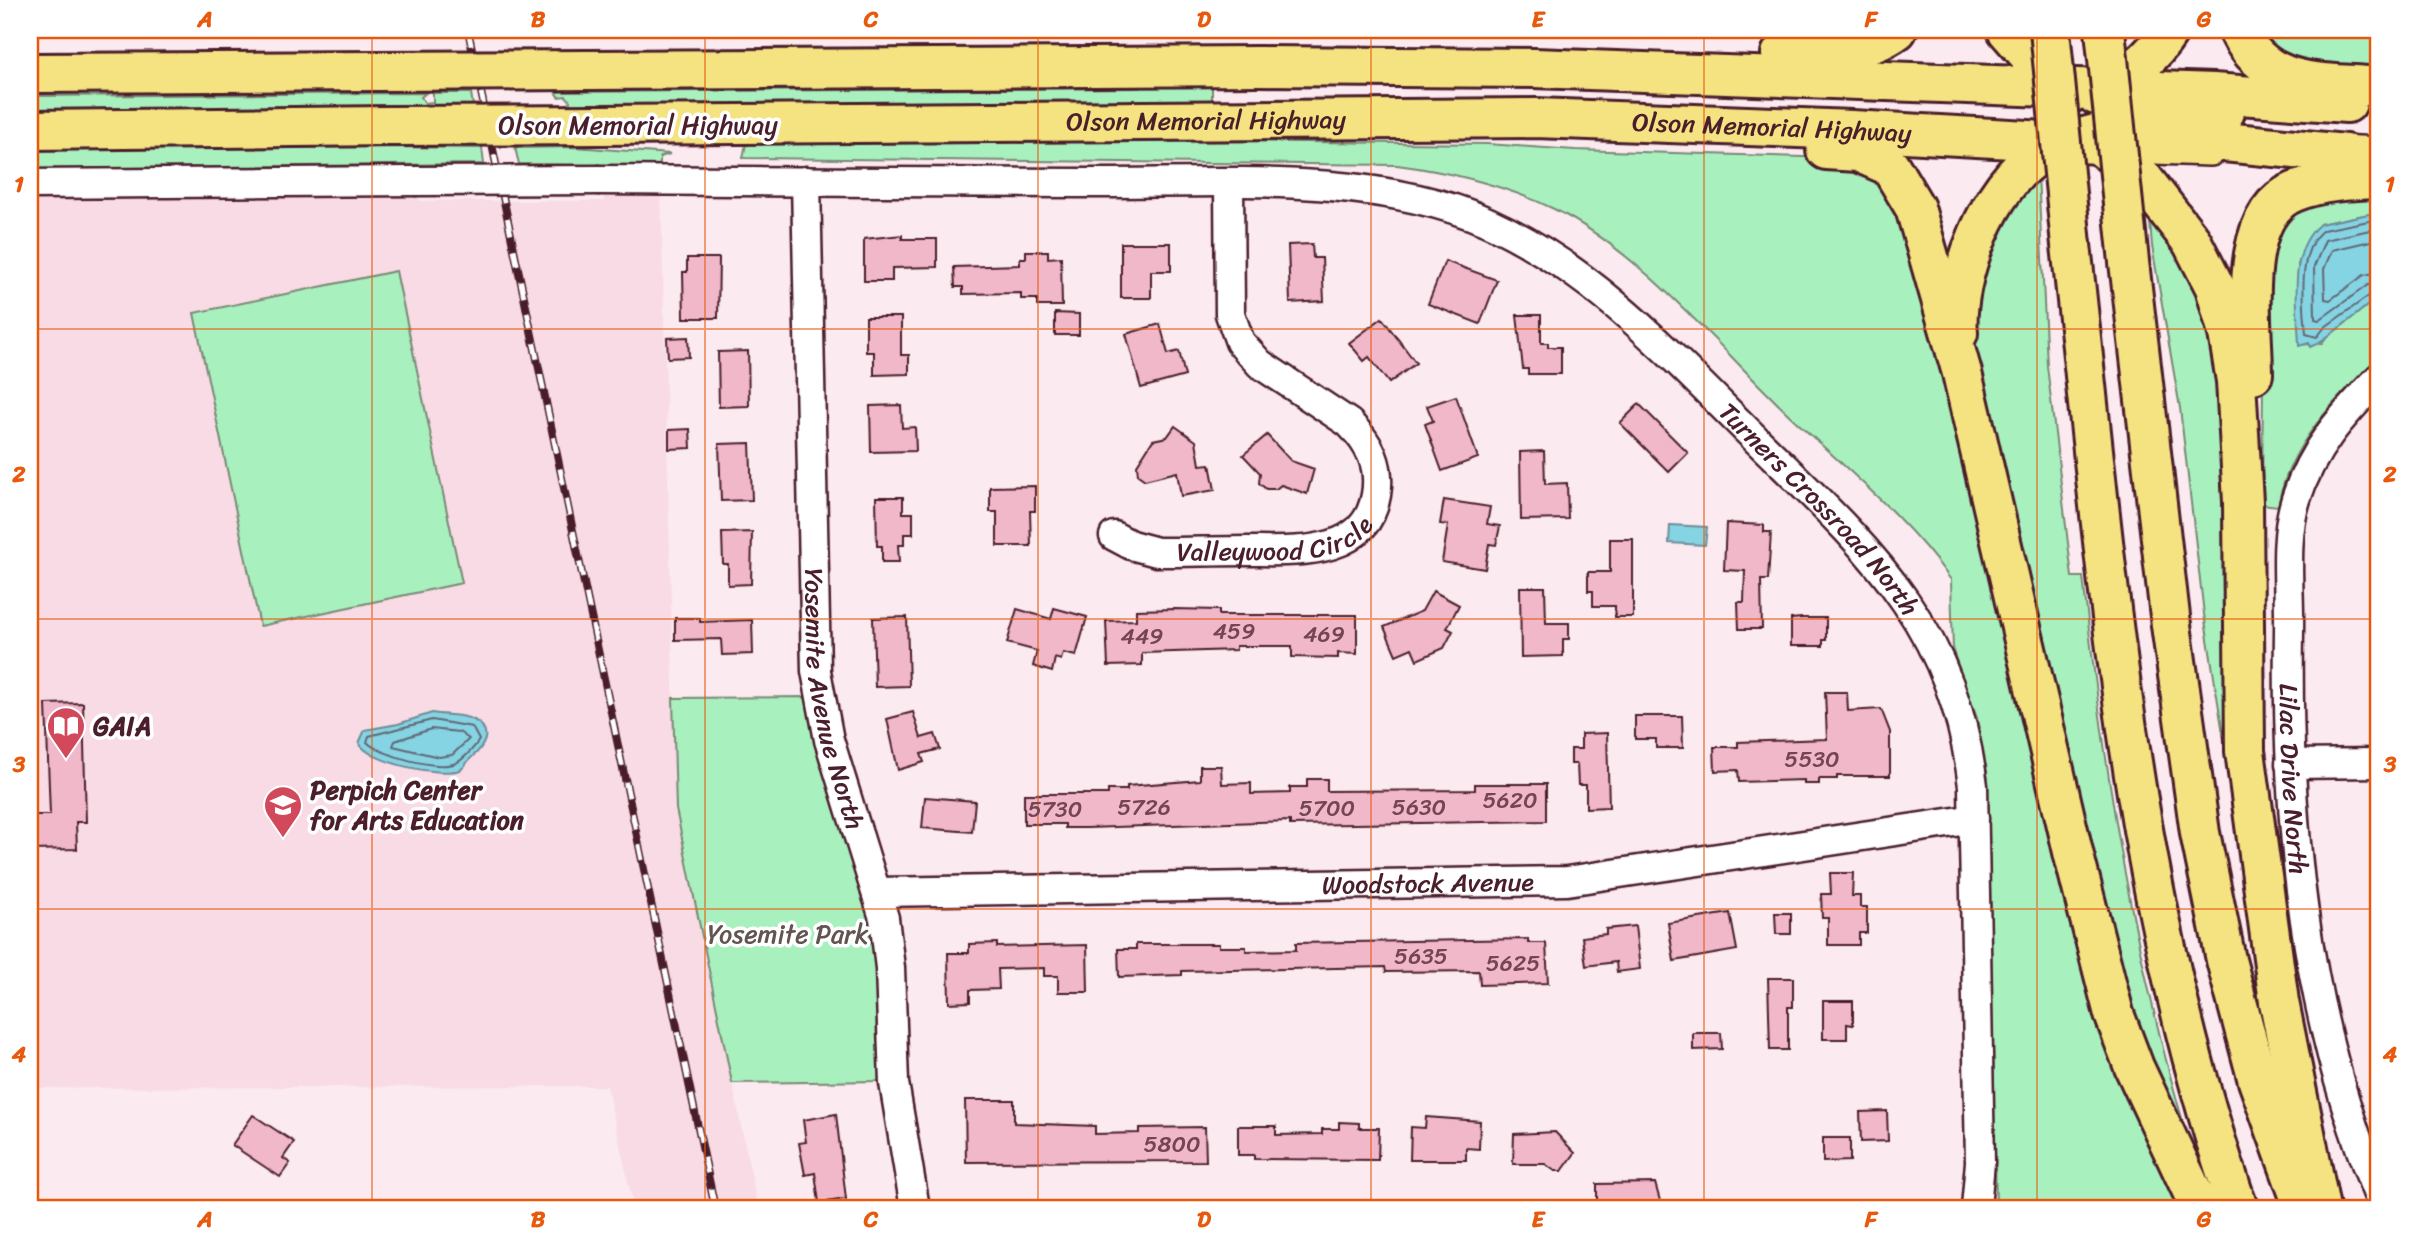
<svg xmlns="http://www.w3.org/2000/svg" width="2409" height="1238" font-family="Sriracha,sans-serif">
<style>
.built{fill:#f8dbe4}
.green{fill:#a8f1bf;stroke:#798875;stroke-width:2}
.water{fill:#85d4e3;stroke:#6d8c99;stroke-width:2}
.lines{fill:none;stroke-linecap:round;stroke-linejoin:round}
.shore{stroke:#626775;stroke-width:2}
.building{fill:#f1b8c9;stroke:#4a1f2b;stroke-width:2}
.minor-casing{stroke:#4a1f2b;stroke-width:33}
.major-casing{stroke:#4a1f2b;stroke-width:40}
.highway-casing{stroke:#4a1f2b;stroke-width:44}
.minor{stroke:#fff;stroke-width:28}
.major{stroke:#f5e382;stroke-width:35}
.highway{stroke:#f5e382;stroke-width:38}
.rail-casing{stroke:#4a1f2b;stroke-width:8}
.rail{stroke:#fff;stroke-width:5;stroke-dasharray:16;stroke-linecap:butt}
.minor-bridge-casing{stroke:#4a1f2b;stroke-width:33;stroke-linecap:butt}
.highway-bridge-casing{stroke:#4a1f2b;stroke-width:44;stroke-linecap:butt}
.minor-bridge{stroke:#fff;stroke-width:28}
.highway-bridge{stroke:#f5e382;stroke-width:38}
.grid{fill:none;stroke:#e8590c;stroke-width:2;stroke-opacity:0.55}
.labels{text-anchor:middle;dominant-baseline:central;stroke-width:7;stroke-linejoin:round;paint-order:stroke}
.number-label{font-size:23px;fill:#744552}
.street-label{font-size:26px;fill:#4a1f2b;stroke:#fff}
.poi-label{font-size:26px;font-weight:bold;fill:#4a1f2b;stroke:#fff;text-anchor:start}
.park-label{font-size:26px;fill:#625450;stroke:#fff}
.neatline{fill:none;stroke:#e8590c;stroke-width:2.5}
.grid-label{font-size:23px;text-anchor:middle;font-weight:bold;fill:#e8590c}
</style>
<rect width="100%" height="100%" fill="#fbeaef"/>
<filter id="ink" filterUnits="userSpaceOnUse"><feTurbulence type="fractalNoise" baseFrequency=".0143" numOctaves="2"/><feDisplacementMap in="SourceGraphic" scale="14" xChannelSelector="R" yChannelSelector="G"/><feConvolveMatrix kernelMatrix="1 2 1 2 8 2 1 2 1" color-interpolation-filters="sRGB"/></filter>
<g filter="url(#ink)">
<!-- built -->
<polygon class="built" points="603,194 661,194 676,809 758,1208 634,1208 607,1086 30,1088 30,198 418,196 419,201 604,201"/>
<!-- green -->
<g class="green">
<polygon points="2252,30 2379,30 2379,74 2286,65"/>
<polygon points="1140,79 1212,80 1212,102 793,109 569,105 570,101 566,96 558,97 556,92 1139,88"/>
<polygon points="426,93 421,97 425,103 433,102 433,93 471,93 473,106 298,113 30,115 30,96"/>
<path d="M1229,141L1487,144L1575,150L1835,158L1892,189L2176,1201L2170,1208H1996L1988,780L1977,718L1953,651L1951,580C1906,516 1840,464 1784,410C1717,345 1638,250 1554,209C1504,185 1451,172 1397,165L743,158L746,144Z"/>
<polygon points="372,147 482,148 484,164 30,169 30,150"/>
<polygon points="574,147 670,154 660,157 660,166 519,164 515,148"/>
<path d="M2038,173L2047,366L2072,577H2083C2104,769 2133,957 2189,1142L2135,1041L1973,347L1972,311L1999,221Z"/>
<path d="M2379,188V212L2320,224L2304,247L2298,265L2299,345L2322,343L2329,333L2379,296V356C2336,400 2289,443 2278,506L2262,504L2264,259L2292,210Z"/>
<polygon points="2149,209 2181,253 2213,331 2222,439 2223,592 2242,853 2204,614 2180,408 2152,246"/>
<polygon points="396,271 462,583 260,626 194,313"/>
<path d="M806,697C820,780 860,857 876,941C883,984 880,1036 882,1081L732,1083L676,809L673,698Z"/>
</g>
<!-- water -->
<g class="water">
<path d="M2379,212V296C2364,308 2325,342 2310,347L2309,343L2299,346C2298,308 2287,251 2320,224Z"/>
<polygon points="1670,525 1707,527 1705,545 1669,543"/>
<path d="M432,713C446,716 461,713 474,720C495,731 483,748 471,758C466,762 466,767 460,770C439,777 370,763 359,743L365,730L398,724Z"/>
</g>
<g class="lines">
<!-- shore -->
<g class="shore">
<path d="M2379,219L2323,230C2296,251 2304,305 2306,334L2317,337L2325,327L2373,293L2379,291"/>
<polyline points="2379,228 2325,240 2314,267 2315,319 2319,320 2368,285 2379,282"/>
<polyline points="2379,239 2332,250 2324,269 2325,299 2330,300 2364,275 2379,272"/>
<path d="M432,720L472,727L479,740C475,747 463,760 456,763C439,771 379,755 367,742L369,736Z"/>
<polygon points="431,729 459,732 469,739 452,755 439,757 393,746 395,741"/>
</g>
</g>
<!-- building -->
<g class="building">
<polygon points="902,235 902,239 937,239 937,267 892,268 892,281 864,281 864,239"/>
<polygon points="1121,243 1171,243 1171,271 1151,271 1151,298 1121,298"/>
<polygon points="1312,244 1313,258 1322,258 1324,301 1290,303 1288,245"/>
<polygon points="1026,251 1048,251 1048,258 1061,257 1062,306 1037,306 1037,299 1021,299 1021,293 963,294 963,287 955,287 954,267 1020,265 1020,258 1026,258"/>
<polygon points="687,258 719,258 718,318 684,318 683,272 687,272"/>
<polygon points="1445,261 1497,280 1480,324 1428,304"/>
<polygon points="1055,313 1079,314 1079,335 1055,335"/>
<polygon points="1517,315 1541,315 1541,343 1548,343 1548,347 1561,347 1561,374 1528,374 1528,369 1523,369"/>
<polygon points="866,317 901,317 901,355 909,355 909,374 874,375 874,352 866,352"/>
<polygon points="1382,318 1416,363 1389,383 1369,357 1364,361 1349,343"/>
<polygon points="1160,324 1168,354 1179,351 1185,376 1141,388 1126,334"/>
<polygon points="688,337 689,357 668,358 667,338"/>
<polygon points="748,351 749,406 719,407 718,352"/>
<polygon points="1456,396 1478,458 1442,471 1425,424 1433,421 1427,406"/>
<polygon points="1639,404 1688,453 1669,472 1620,423"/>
<polygon points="901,405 902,428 915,427 916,451 871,452 870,406"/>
<polygon points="1175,426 1196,441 1200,465 1210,464 1215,490 1181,496 1177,472 1145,480 1138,475 1137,465 1153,440 1167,437"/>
<polygon points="690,429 691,448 669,449 669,430"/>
<polygon points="1267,435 1291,461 1314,469 1307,494 1281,485 1276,489 1266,489 1259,483 1260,473 1243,455"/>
<polygon points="750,443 752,500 721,501 719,444"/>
<polygon points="1544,451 1545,484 1567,483 1568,519 1521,520 1520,452"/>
<polygon points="1035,486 1035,511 1030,511 1031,546 997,546 997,512 990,512 990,487"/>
<polygon points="876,497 903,497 903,513 913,513 913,534 904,534 904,545 898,545 899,562 882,562 882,546 877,546"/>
<polygon points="1444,500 1490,507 1487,524 1500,526 1496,545 1489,544 1485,569 1442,562 1448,525 1440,524"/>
<polygon points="1726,523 1764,525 1764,532 1771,532 1768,580 1761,580 1762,629 1739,629 1738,602 1744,602 1745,571 1724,570"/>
<polygon points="752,532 751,584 728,585 728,564 723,564 722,533"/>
<polygon points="1610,539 1633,539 1633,617 1615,617 1615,606 1593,606 1593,591 1588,591 1588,572 1610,572"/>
<polygon points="1520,587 1545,587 1546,623 1569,623 1569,639 1563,639 1563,656 1521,657"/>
<polygon points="1433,591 1459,605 1447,628 1453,631 1444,648 1417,660 1412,648 1396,655 1384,627 1422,611"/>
<polygon points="1054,608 1087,617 1076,656 1063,653 1061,660 1055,658 1052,672 1033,666 1037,651 1007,643 1017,609 1051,619"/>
<polygon points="1175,609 1219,610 1219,615 1357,615 1357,654 1338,653 1338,658 1292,657 1292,646 1236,646 1236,650 1142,653 1142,665 1108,666 1106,621 1136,620 1136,610"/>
<polygon points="907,617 909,686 875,687 873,618"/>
<polygon points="675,618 700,618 700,622 752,620 753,654 722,655 721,639 675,640"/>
<polygon points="1802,618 1826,618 1826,640 1823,640 1823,646 1791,646 1791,619"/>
<polygon points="1825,692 1847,692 1848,711 1881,709 1890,732 1890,776 1837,776 1837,779 1819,779 1819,784 1804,784 1804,780 1739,782 1738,770 1715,771 1714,747 1738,747 1738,742 1827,739"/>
<polygon points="83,703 86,822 76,822 77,849 30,850 31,815 50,815 46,704"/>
<polygon points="913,712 921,738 935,734 940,749 921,754 924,762 898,770 887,719"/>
<polygon points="1635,716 1682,716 1683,748 1656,748 1656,739 1635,739"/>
<polygon points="1607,733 1609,807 1586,808 1586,785 1578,785 1577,764 1571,764 1571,749 1581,749 1581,734"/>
<polygon points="1200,766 1221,766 1222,784 1251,783 1251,794 1290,793 1290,787 1307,787 1307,779 1327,779 1327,791 1475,790 1475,784 1546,784 1546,821 1290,825 1290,821 1087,828 1065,828 1065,824 1024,824 1024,794 1108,794 1108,790 1127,790 1127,786 1200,780"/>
<polygon points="925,797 975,801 972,832 922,828"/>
<polygon points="1830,873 1853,873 1852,896 1860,896 1860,907 1867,907 1867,933 1859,933 1859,945 1828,945 1828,918 1822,918 1821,894 1831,894"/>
<polygon points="1730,913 1737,950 1674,961 1668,923"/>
<polygon points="1775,913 1791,913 1791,934 1776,934"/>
<polygon points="1635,926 1640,969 1617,972 1616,962 1586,966 1582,937 1606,934 1606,929"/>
<polygon points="1528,939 1528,943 1546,943 1548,983 1480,985 1479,971 1386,972 1385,967 1182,971 1182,975 1119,977 1118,949 1136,949 1136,944 1219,944 1219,947 1246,947 1246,951 1296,950 1296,943"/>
<polygon points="997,943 997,947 1087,945 1088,992 1058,992 1058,976 1044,976 1044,968 998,969 999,989 970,990 970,1002 949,1003 948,953 969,953 969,944"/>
<polygon points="1768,978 1793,978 1793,1007 1788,1007 1788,1050 1770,1050"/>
<polygon points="1823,1001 1853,1001 1853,1025 1847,1024 1847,1039 1823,1039"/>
<polygon points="1693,1033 1721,1033 1722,1049 1693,1050"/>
<polygon points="965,1100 1014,1100 1014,1123 1095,1126 1095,1134 1139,1133 1139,1128 1205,1127 1206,1161 966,1162"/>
<polygon points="1887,1111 1888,1141 1861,1142 1860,1112"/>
<polygon points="836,1114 846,1199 819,1203 815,1173 805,1175 799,1143 806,1142 803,1120"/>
<polygon points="253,1115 294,1142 283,1158 290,1163 280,1177 232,1145"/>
<polygon points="1426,1117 1480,1121 1479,1149 1466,1148 1466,1160 1410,1160 1411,1127 1425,1128"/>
<polygon points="1339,1122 1359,1123 1359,1128 1379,1128 1378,1160 1254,1159 1254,1155 1238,1155 1238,1126 1276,1126 1276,1135 1322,1134 1322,1129 1339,1129"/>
<polygon points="1555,1132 1575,1153 1562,1171 1555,1171 1545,1164 1513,1164 1514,1134"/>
<polygon points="1823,1138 1850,1138 1850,1161 1823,1162"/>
<polygon points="1655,1183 1662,1208 1597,1208 1597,1184"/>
</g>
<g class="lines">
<defs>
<g id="minor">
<path id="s1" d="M600,180C761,181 923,183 1084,183C1210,184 1372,170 1488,222C1601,273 1683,369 1770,453C1877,557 1954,630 1973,786L1980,1162L1976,1208"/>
<path id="s2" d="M806,181L816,671L829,740L884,918L890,968L894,1083L915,1208"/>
<polyline points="30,184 414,181"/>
<path id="s3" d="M2379,378C2343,415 2312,448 2296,499C2283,539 2290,589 2289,631C2286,827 2304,1014 2379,1197"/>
<path id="s4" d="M1114,536L1131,545L1157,552C1187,552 1218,551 1248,551C1295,551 1366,557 1376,495C1381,465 1370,444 1349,423L1260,364L1240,342L1230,314L1229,184"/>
<polyline points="2290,764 2379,763"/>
<path id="s5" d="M877,892L1567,881L1974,819"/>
</g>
<g id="major">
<polyline points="2098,144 2210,148"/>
<polyline points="2318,152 2379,155"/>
</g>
<g id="highway">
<polyline points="2007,30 2042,70 2073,92"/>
<path d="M2238,30C2266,90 2322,81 2379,87"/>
<path d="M1781,54C1818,54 1867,53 1897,30"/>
<polyline points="588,70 1259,66 1534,68 2213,93 2347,103"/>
<polyline points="30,73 376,71"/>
<path d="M2096,95C2125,81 2153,57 2170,30"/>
<path id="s6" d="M600,125L1536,118L1852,130L2098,144"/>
<polyline points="2162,126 2214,141 2345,154"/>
<polyline points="30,130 389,126"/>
<polyline points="2098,144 2143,179 2192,242 2215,287 2228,333 2236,381 2243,502 2245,751 2279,1002 2320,1208"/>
<polyline points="1826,150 1858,152 1890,166 1915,208 1962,373 2074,856 2114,1014 2134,1067 2200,1208"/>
<path d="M2071,245C2107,569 2130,899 2238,1208"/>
<polyline points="2129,262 2171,625 2200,833 2226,960 2258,1081 2301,1200"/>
<path d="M1958,333C1953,278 1990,184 2038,155C2074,133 2182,115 2225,112"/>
<path d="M2253,374C2253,323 2236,215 2294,192C2321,181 2351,180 2379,179"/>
</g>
</defs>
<!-- minor casing -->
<use href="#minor" class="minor-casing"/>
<!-- major casing -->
<use href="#major" class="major-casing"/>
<!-- highway casing -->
<use href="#highway" class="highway-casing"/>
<!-- minor -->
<use href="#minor" class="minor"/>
<!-- major -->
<use href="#major" class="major"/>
<!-- highway -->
<use href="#highway" class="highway"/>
<defs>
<polyline id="rail" points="468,30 715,1208"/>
</defs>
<!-- rail casing -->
<use href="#rail" class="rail-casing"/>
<!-- rail -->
<use href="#rail" class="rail"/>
<defs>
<polyline id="minor-bridge" points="414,181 600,180"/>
<g id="highway-bridge">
<polyline points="2050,30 2071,245"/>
<polyline points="2105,30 2129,262"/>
<polyline points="376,71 588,70"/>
<polyline points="389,126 600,125"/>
</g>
</defs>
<!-- minor-bridge casing -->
<use href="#minor-bridge" class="minor-bridge-casing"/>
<!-- highway-bridge casing -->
<use href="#highway-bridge" class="highway-bridge-casing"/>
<!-- minor-bridge -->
<use href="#minor-bridge" class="minor-bridge"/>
<!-- highway-bridge -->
<use href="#highway-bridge" class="highway-bridge"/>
</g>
</g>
<!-- grid -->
<path class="grid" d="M372,30V1208M705,30V1208M1038,30V1208M1371,30V1208M1704,30V1208M2037,30V1208M30,329H2379M30,619H2379M30,909H2379"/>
<!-- icons -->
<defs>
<symbol id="library-pin" viewBox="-11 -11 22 30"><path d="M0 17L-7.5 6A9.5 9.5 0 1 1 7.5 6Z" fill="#d1495b" stroke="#fff"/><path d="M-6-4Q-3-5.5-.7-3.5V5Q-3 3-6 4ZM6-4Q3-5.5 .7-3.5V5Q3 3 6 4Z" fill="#fff"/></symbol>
<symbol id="school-pin" viewBox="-11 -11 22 30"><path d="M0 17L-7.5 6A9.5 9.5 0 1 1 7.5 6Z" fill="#d1495b" stroke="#fff"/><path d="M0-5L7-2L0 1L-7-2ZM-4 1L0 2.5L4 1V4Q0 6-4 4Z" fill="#fff"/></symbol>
</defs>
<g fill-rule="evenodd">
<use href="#library-pin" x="44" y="704" width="44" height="60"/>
<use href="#school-pin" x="261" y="783" width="44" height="60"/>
</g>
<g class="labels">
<!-- number labels -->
<g class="number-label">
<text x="1234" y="631">459</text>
<text x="1324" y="634">469</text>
<text x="1142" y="636">449</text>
<text x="1812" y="759">5530</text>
<text x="1510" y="800">5620</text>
<text x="1144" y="807">5726</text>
<text x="1419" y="807">5630</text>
<text x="1327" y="808">5700</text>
<text x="1055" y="809">5730</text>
<text x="1421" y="956">5635</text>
<text x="1513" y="963">5625</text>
<text x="1172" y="1144">5800</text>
</g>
<!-- street labels -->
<g class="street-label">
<text stroke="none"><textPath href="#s6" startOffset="606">Olson Memorial Highway</textPath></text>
<text x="638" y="125">Olson Memorial Highway</text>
<text stroke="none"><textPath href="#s6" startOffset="1172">Olson Memorial Highway</textPath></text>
<text stroke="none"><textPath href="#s1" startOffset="1334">Turners Crossroad North</textPath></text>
<text stroke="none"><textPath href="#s4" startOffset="166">Valleywood Circle</textPath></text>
<text stroke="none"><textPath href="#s2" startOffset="520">Yosemite Avenue North</textPath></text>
<text stroke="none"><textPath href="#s3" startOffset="429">Lilac Drive North</textPath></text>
<text stroke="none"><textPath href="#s5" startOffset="551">Woodstock Avenue</textPath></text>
</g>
<!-- poi labels -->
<g class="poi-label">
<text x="93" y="726">GAIA</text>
<text x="310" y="790">Perpich Center<tspan x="310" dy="30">for Arts Education</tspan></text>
</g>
<!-- park labels -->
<g class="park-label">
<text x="788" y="934">Yosemite Park</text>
</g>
</g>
<!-- margin -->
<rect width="2409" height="1238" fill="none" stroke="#fff" stroke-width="77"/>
<rect x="38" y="38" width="2332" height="1162" class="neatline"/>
<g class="grid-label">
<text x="205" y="27">A</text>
<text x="538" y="27">B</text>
<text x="871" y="27">C</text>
<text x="1204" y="27">D</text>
<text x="1538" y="27">E</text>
<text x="1871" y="27">F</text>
<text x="2204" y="27">G</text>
<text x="19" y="192">1</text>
<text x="2390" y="192">1</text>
<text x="19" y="482">2</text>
<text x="2390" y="482">2</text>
<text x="19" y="772">3</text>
<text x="2390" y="772">3</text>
<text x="19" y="1062">4</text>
<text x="2390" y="1062">4</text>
<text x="205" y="1227">A</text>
<text x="538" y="1227">B</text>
<text x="871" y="1227">C</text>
<text x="1204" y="1227">D</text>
<text x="1538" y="1227">E</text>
<text x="1871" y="1227">F</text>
<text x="2204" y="1227">G</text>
</g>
</svg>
